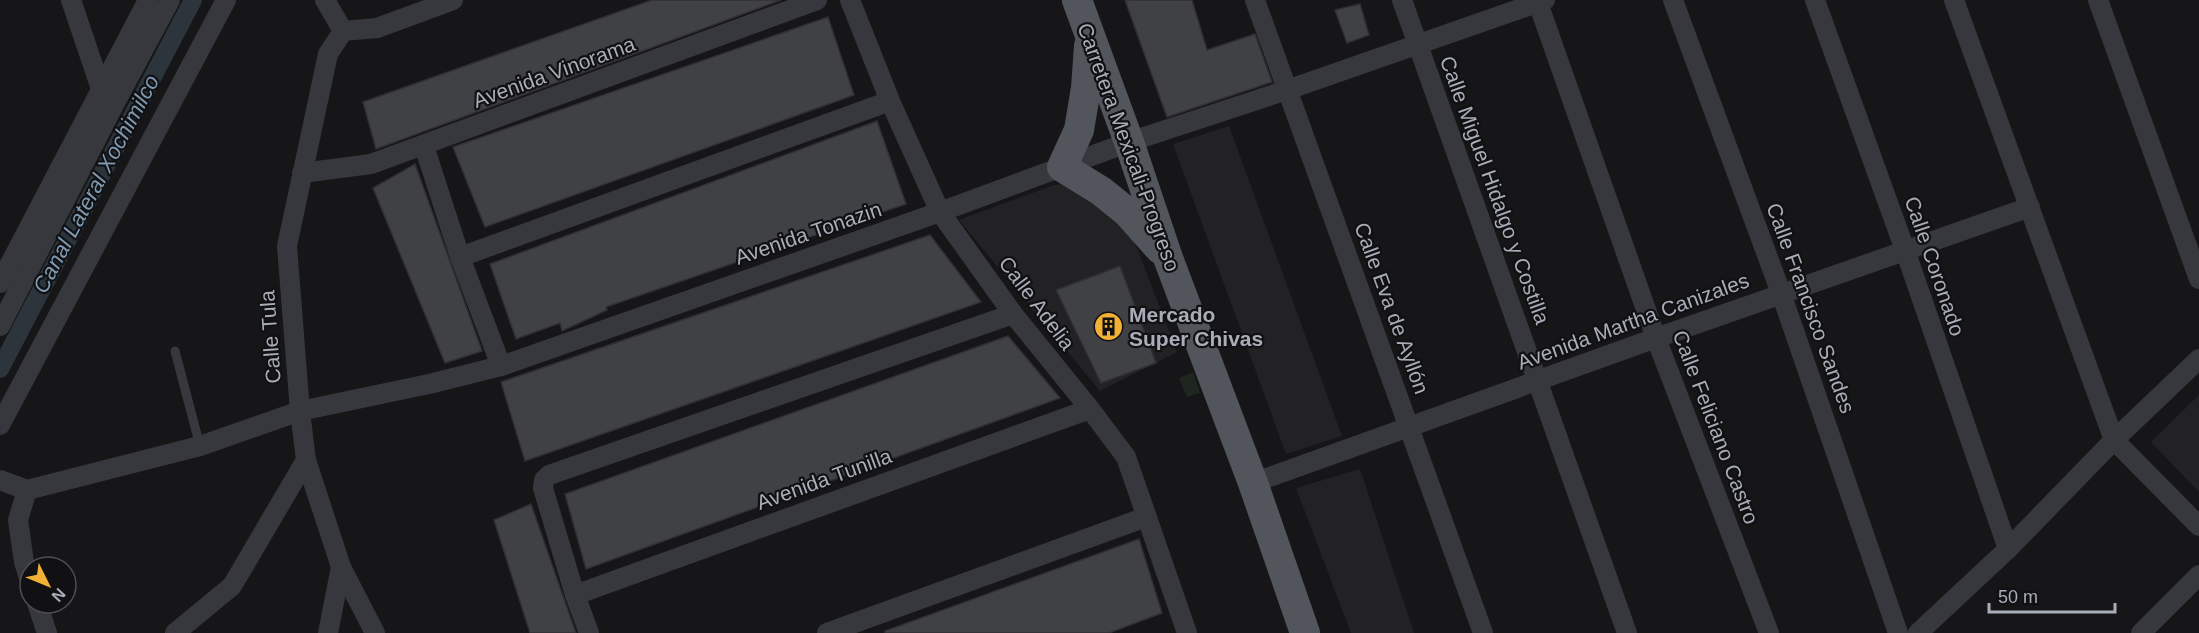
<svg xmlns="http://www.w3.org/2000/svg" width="2199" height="633" font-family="Helvetica,sans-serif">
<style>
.built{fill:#222225}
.green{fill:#1e261f}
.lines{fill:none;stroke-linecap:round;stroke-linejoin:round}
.canal{stroke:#2c353c;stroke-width:18}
.building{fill:#404145;stroke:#303034;stroke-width:1.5}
.lane{stroke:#37383d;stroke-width:9}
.street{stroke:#37383d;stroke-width:20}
.primary{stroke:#53555c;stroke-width:30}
.labels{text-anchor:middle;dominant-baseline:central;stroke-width:4.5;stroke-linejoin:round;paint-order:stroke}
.street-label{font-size:21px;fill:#a8adb8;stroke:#111113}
.poi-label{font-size:21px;font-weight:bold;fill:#a8adb8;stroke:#111113;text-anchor:start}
.water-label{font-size:22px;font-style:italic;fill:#7f9bb3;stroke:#111113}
</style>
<rect width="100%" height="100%" fill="#161618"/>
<!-- built -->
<g class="built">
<polygon points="1229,126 1342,436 1286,454 1173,144"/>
<polygon points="1074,183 1132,235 1177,352 1100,391 959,220 1054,185"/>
<polygon points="2199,395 2199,492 2151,442"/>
<polygon points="1360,469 1414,633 1351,633 1296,488"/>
</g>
<!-- green -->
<polygon class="green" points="1193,372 1200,393 1187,397 1179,378"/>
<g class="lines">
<!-- canal -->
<polyline class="canal" points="0,369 193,0"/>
</g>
<!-- building -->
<g class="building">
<polygon points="652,0 781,0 376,149 363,102"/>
<polygon points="1125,0 1192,0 1207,50 1255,34 1272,82 1167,117"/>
<polygon points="1360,4 1369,35 1347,43 1335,10"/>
<polygon points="828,17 854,95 485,227 453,147"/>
<polygon points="877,121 906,204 606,307 607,310 562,331 560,323 516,339 490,264"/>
<polygon points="415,164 482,351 445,363 373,188"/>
<polygon points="930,235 981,302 525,461 501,382"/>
<polygon points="1120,266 1156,363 1101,383 1056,290"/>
<polygon points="1008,336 1060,398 586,569 565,494"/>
<polygon points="531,504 564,599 576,633 530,633 494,520"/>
<polygon points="1139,539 1162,613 1109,633 885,633 885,631"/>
</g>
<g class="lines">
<!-- lane -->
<polyline class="lane" points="175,351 200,446"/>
<!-- street -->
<g class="street">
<polyline points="71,0 101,89 107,95"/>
<polyline points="325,0 343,31"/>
<polyline points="850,0 890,101 940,212 1013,314 1090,409 1126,457 1187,633"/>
<polyline points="1255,0 1483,633"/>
<polyline points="1402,0 1627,633"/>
<polyline points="1537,0 1656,338 1769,633"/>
<polyline points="1673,0 1781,293 1898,633"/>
<polyline points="1815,0 1905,250 2008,549"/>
<polyline points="1954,0 2114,440 2199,526"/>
<polyline points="2098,0 2199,279"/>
<polyline points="343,31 328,54 287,246 300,411 306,460 341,567 375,633"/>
<polyline points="343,31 377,28 453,0"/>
<polyline points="424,146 460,257 501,366"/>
<polyline points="302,173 371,164 817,0"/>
<polyline points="460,257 890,101"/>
<polyline points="0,283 148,0"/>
<polyline points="0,326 115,103 170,0"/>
<polyline points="0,425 226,0"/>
<polyline points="0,480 27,490 200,446 300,411 429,384 501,366 940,212 1129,142 1287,90 1545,0"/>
<polyline points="1253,483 1656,338 2030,207"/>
<polyline points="27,490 18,520 24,562 30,581"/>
<polyline points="575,595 1090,409"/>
<polyline points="37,603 47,633"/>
<polyline points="175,633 232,586 306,460"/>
<polyline points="328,633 341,567"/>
<polyline points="589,633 575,595 543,488 544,480 549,475 1013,314"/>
<polyline points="827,633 1146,517"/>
<polyline points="1918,633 2008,549 2114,440 2199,359"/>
<polyline points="2141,633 2199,575"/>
</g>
<!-- primary -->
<g class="primary">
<polyline points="1077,0 1129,142 1168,258 1253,483 1305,633"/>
<polyline points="1089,46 1086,88 1079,130 1062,167 1101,191 1127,212 1160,249"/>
</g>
</g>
<!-- icons -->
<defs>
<symbol id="building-disc" viewBox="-11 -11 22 22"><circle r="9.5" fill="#f2b134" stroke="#111113"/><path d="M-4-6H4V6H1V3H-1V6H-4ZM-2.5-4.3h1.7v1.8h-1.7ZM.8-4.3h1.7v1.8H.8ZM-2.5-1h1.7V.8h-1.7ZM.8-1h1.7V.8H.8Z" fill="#111"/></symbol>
</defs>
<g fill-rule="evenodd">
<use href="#building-disc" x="1092" y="310" width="33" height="33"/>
</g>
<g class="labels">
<!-- street labels -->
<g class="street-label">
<text transform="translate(554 72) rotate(-20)">Avenida Vinorama</text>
<text transform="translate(1129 147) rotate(70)">Carretera Mexicali-Progreso</text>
<text transform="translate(1495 190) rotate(70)">Calle Miguel Hidalgo y Costilla</text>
<text transform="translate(808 233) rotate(-19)">Avenida Tonazin</text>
<text transform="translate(1935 266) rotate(71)">Calle Coronado</text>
<text transform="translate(1037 303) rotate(53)">Calle Adelia</text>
<text transform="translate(1392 308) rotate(70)">Calle Eva de Ayllón</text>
<text transform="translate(1811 308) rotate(70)">Calle Francisco Sandes</text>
<text transform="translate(1633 321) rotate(-20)">Avenida Martha Canizales</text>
<text transform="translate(270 337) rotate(-94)">Calle Tula</text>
<text transform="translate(1716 427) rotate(69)">Calle Feliciano Castro</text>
<text transform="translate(824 479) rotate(-20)">Avenida Tunilla</text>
</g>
<!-- poi labels -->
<g class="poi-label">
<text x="1129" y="314">Mercado<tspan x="1129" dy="24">Super Chivas</tspan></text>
</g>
<!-- water labels -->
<g class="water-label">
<text transform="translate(96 184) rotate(-62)">Canal Lateral Xochimilco</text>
</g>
</g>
<!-- north arrow -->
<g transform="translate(48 585) rotate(133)"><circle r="28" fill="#111113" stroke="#4d4f55" stroke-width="1.5"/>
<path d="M0-4.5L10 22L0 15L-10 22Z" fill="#f2b134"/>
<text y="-9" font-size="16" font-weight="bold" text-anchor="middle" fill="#a8adb8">N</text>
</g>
<!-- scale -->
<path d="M1989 603v9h126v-9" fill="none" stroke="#a8adb8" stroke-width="3"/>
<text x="1998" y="603" font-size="18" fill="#a8adb8" stroke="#111113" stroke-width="4.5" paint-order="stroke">50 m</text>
</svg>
